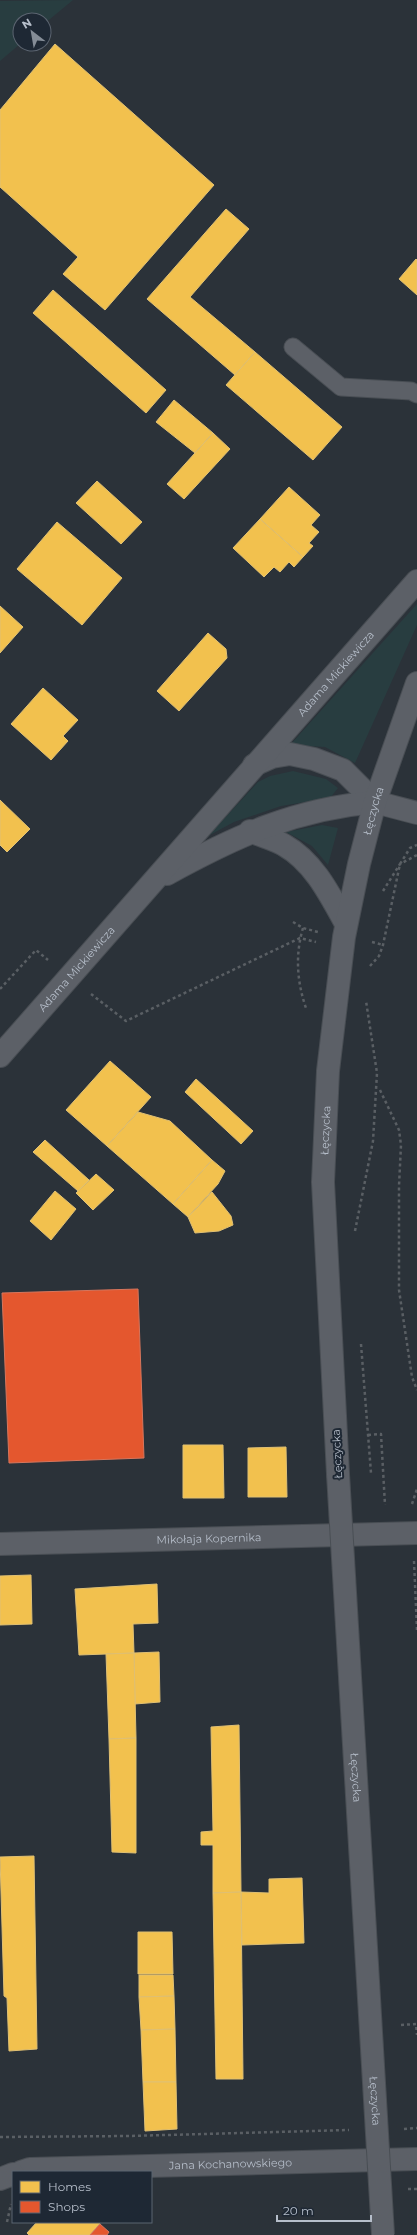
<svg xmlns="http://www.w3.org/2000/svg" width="417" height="2235" font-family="Montserrat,sans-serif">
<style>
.green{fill:#283d40}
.homes{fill:#f2c14e;stroke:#e0c073}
.shops{fill:#e4572e;stroke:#d6765d}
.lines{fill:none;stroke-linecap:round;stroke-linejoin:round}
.service-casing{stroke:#494e54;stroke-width:19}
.minor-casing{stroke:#494e54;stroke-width:24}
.tertiary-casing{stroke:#494e54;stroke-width:24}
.path{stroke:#5a5f64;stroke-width:2.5;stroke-dasharray:3 3;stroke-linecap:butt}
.service{stroke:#5c6067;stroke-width:17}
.minor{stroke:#5c6067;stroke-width:22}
.tertiary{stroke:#5c6067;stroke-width:22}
.tertiary-bridge-casing{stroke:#494e54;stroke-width:24;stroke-linecap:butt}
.tertiary-bridge{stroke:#5c6067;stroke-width:22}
.labels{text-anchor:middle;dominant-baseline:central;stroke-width:4;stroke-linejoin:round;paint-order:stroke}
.street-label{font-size:11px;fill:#b6beca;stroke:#1e2834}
</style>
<rect width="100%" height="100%" fill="#2b3239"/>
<!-- green -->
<g class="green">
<polygon points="73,0 44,24 44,20 20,20 20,44 0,61 0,1"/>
<polygon points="417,604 417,625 355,763 325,747 290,745"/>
<polygon points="293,771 326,779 338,788 330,798 281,806 234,822 208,836 258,782 270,776"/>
<polygon points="322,825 338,828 328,865 312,846 286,832"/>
</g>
<!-- homes -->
<g class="homes">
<polygon points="55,44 214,185 105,310 63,274 78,257 0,187 0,110"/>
<polygon points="226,209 249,229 190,297 255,352 235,375 147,299"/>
<polygon points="416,259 417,260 417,295 399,279"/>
<polygon points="53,290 166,390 146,413 33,313"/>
<polygon points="255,352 342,427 313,460 226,385"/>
<polygon points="174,400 213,433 195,453 156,422"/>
<polygon points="213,433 230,449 184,499 167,484"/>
<polygon points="97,481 142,522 121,544 76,503"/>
<polygon points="289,487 320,515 311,525 319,532 309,543 313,546 303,557 260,519"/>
<polygon points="260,519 303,557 294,567 289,562 280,572 274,567 264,577 233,548"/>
<polygon points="57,522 122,578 82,625 17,569"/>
<polygon points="0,606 23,627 0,653"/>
<polygon points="208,633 226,649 227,658 179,711 157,691"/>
<polygon points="43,688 78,720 63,736 68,741 51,760 11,724"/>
<polygon points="0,800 30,829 7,852 0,845"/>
<polygon points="110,1061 151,1097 107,1146 66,1110"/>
<polygon points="196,1079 253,1131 241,1144 185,1092"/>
<polygon points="138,1112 170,1121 212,1160 173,1204 107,1146"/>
<polygon points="45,1140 89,1180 78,1191 33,1152"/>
<polygon points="212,1160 225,1171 218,1184 188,1217 173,1204"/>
<polygon points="96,1174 114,1190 93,1210 76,1193"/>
<polygon points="55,1191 76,1209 51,1240 30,1221"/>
<polygon points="212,1192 231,1216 233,1225 219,1231 195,1233 188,1217"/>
<polygon points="183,1445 223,1445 224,1498 183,1498"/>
<polygon points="286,1447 287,1497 248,1497 248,1448"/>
<polygon points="31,1575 32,1624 0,1625 0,1576"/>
<polygon points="157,1584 158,1623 133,1624 134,1653 79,1655 75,1589"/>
<polygon points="159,1652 160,1702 135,1704 134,1653"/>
<polygon points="134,1653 136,1738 109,1739 106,1654"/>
<polygon points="239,1725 241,1892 213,1893 213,1845 201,1845 201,1832 213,1831 211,1727"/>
<polygon points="136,1738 136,1853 112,1852 109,1739"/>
<polygon points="34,1856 37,2049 9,2051 7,1998 4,1996 0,1857"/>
<polygon points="302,1878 304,1943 242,1945 241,1892 269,1893 269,1879"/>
<polygon points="241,1892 243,2079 216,2079 213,1893"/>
<polygon points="138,1932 172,1932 173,1974 138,1974"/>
<polygon points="139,1975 173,1975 174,1996 139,1997"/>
<polygon points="174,1996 175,2029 141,2030 139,1997"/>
<polygon points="175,2029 176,2082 143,2082 141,2030"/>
<polygon points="143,2082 176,2082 177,2129 145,2131"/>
<polygon points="37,2222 101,2222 90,2235 29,2235 27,2233"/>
</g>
<!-- shops -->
<g class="shops">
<polygon points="138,1289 144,1458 9,1463 2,1293"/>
<polygon points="100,2224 109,2232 107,2235 90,2235"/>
</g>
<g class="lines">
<defs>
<polyline id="service" points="293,347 341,387 411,391 417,394"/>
<g id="minor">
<polyline points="375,802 417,813"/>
<path id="s1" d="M0,1544L417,1533"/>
<path id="s2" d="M21,2172L30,2169L417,2159"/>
<polyline points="0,2179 13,2174"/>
</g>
<g id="tertiary">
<polyline points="254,765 272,757 290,754 314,759 343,770 375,802"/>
<path d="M250,831C261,836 274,839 284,845C314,862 330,895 346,924"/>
<path d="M167,874C236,836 295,809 375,802"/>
<path id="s3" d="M0,1056L417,581"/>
<path id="s4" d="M338,1474L323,1182L328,1071L344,937L359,864L375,802L417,683"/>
</g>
</defs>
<!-- service casing -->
<use href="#service" class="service-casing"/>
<!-- minor casing -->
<use href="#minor" class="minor-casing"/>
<!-- tertiary casing -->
<use href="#tertiary" class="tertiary-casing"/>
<!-- path -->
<g class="path">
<polyline points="383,891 400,864 417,855"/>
<polyline points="293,922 303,928 318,932"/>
<path d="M303,928C295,955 297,982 306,1008"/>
<polyline points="372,942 383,945"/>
<polyline points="370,966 379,956 383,945 400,864 410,848 417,845"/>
<polyline points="0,989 36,950 48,960"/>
<polyline points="91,994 126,1021 300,938 316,942"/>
<polyline points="380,1090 399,1130 401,1145 399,1186 399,1290 412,1377 417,1390"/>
<polyline points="355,1231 373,1141 377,1073 366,1001"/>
<polyline points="361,1344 371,1473"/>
<polyline points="368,1435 381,1434 385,1505"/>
<polyline points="412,1504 417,1489"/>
<polyline points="414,1561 417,1630"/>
<polyline points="401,2025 416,2024 417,2035"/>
<polyline points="404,2129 417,2128"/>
<polyline points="0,2137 130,2136 349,2130"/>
<polyline points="408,2189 417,2189"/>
<polyline points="7,2222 11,2204"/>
</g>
<!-- service -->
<use href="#service" class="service"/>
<!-- minor -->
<use href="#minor" class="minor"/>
<!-- tertiary -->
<use href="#tertiary" class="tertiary"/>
<defs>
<g id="tertiary-bridge">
<path id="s5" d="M338,1474L383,2235"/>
</g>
</defs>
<!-- tertiary-bridge casing -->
<use href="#tertiary-bridge" class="tertiary-bridge-casing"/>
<!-- tertiary-bridge -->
<use href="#tertiary-bridge" class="tertiary-bridge"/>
</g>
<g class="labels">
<!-- street labels -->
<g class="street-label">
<text stroke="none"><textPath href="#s3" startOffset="509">Adama Mickiewicza</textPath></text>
<text stroke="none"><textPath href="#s4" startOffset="668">Łęczycka</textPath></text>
<text stroke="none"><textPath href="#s3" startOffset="116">Adama Mickiewicza</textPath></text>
<text stroke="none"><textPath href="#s4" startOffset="344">Łęczycka</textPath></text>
<text transform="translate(337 1454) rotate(-93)">Łęczycka</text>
<text stroke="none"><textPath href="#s1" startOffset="209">Mikołaja Kopernika</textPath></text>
<text stroke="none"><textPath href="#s5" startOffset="304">Łęczycka</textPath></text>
<text stroke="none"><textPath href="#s5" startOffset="628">Łęczycka</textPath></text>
<text stroke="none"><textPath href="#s2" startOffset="210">Jana Kochanowskiego</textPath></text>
</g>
</g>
<!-- legend -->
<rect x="12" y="2171" width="140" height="52" fill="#1e2834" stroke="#5b6470"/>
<rect x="20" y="2181" width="20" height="12" fill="#f2c14e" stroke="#5b6470"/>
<text x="48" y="2191" font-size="12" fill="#b6beca">Homes</text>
<rect x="20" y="2201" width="20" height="12" fill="#e4572e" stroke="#5b6470"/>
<text x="48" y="2211" font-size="12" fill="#b6beca">Shops</text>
<!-- north arrow -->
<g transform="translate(32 32) rotate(329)"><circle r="19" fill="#1e2834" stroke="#5b6470"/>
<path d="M0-3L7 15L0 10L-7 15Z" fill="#858d97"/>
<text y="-6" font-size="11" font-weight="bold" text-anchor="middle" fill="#b6beca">N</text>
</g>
<!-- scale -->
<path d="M277 2215v6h94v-6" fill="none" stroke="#b6beca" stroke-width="2"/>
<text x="283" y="2215" font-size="12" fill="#b6beca" stroke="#1e2834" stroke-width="3" paint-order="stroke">20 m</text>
</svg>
